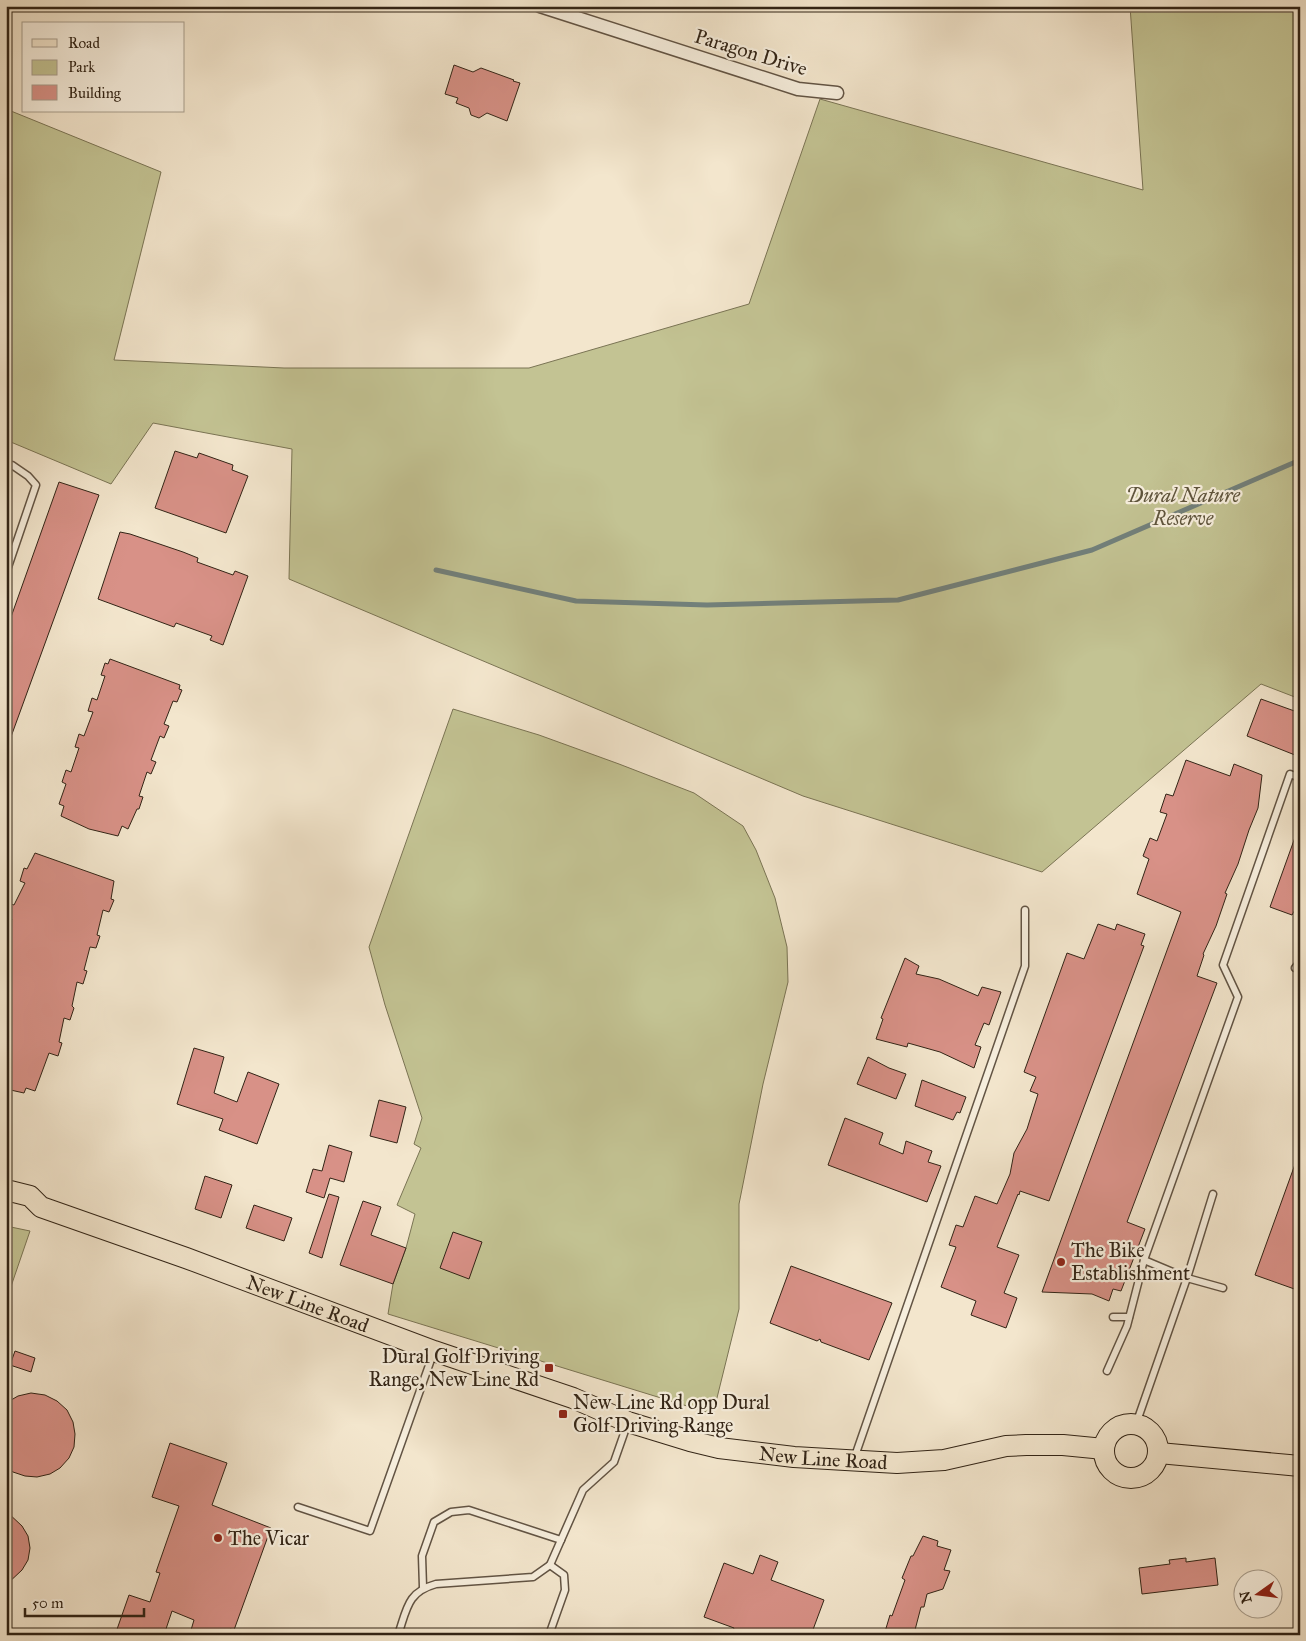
<svg xmlns="http://www.w3.org/2000/svg" width="1306" height="1641" font-family="'IM FELL Great Primer',serif">
<style>
.green{fill:#c3c393;stroke:#7a7454}
.lines{fill:none;stroke-linecap:round;stroke-linejoin:round}
.stream{stroke:#72807b;stroke-width:5}
.building{fill:#d89187;stroke:#322416}
.lane-casing{stroke:#625444;stroke-width:9}
.street-casing{stroke:#625444;stroke-width:15}
.primary-casing{stroke:#322416;stroke-width:22}
.lane{stroke:#f7efde;stroke-width:6}
.street{stroke:#f7efde;stroke-width:12}
.primary{stroke:#f3e6cd;stroke-width:20}
.poi-dot{fill:#8f2418;stroke:#f7efde;stroke-width:2}
.labels{text-anchor:middle;dominant-baseline:central;stroke-width:4.5;stroke-linejoin:round;paint-order:stroke}
.street-label{font-size:20px;fill:#322416;stroke:#f7efde}
.park-label{font-size:20px;font-style:italic;fill:#5e543c;stroke:#f7efde}
.poi-label{font-size:20px;fill:#322416;stroke:#f7efde;text-anchor:start}
</style>
<rect width="100%" height="100%" fill="#f3e6cd"/>
<filter id="stains"><feTurbulence type="fractalNoise" baseFrequency=".004" numOctaves="4"/><feColorMatrix values="0 0 0 0 .2 0 0 0 0 .09 0 0 0 0 .02 0 0 0 .5 -.17"/></filter>
<radialGradient id="worn" r=".72"><stop offset=".6" stop-color="#630" stop-opacity="0"/><stop offset="1" stop-color="#630" stop-opacity=".3"/></radialGradient>
<!-- green -->
<g class="green">
<polygon points="1130,6 1300,6 1300,699 1261,684 1042,872 803,796 289,579 292,449 153,423 111,484 6,440 6,109 161,172 114,360 284,368 529,368 749,304 820,99 1143,190"/>
<polygon points="453,709 539,735 619,764 694,793 743,826 756,850 775,898 787,947 788,982 763,1084 739,1204 739,1309 713,1414 388,1314 393,1284 406,1248 415,1214 397,1205 421,1148 414,1144 422,1118 385,1005 369,947"/>
<polygon points="6,1226 30,1231 6,1301"/>
</g>
<g class="lines">
<!-- stream -->
<polyline class="stream" points="436,570 576,601 707,605 898,600 1092,550 1300,460"/>
</g>
<!-- building -->
<g class="building">
<polygon points="454,65 473,72 481,68 514,80 513,81 520,83 507,121 487,113 479,118 471,115 469,108 456,103 458,98 445,94"/>
<polygon points="175,451 197,458 199,453 233,465 232,470 248,476 226,533 155,508"/>
<polygon points="59,482 99,495 8,745 6,745 6,615 11,617"/>
<polygon points="120,532 130,534 183,552 198,558 197,562 233,575 235,571 248,576 223,645 210,640 212,636 176,623 174,627 98,599"/>
<polygon points="110,659 180,685 179,689 182,690 177,702 173,701 164,724 169,726 164,738 160,736 151,760 156,762 151,774 147,772 139,796 143,797 139,809 137,809 128,829 122,826 118,836 89,829 61,816 64,806 59,804 66,784 62,782 66,770 71,772 79,748 75,747 79,734 84,736 93,712 88,711 92,698 97,700 105,676 101,675 105,663 108,664"/>
<polygon points="1261,699 1300,713 1300,757 1247,736"/>
<polygon points="1186,760 1230,776 1234,764 1262,775 1258,808 1249,830 1238,864 1225,893 1227,894 1216,926 1203,954 1204,955 1197,976 1217,983 1127,1222 1145,1229 1121,1291 1113,1289 1109,1301 1092,1294 1042,1292 1181,912 1137,894 1149,859 1143,856 1150,838 1157,841 1167,814 1160,812 1166,794 1173,796"/>
<polygon points="1298,829 1300,829 1300,901 1292,915 1270,907"/>
<polygon points="35,853 114,881 111,899 114,900 109,912 103,910 97,935 100,936 96,948 90,947 84,970 87,971 83,984 77,982 72,1006 74,1008 70,1020 64,1018 59,1042 62,1043 58,1056 49,1053 35,1091 26,1088 24,1093 6,1089 6,931 12,919 7,917 11,904 14,905 25,883 20,881 24,868 27,869"/>
<polygon points="1098,924 1115,930 1117,924 1145,934 1141,945 1144,946 1049,1201 1020,1191 1019,1195 1018,1194 997,1247 1019,1255 1004,1293 1017,1298 1006,1328 971,1315 976,1301 941,1287 956,1247 949,1245 956,1225 963,1227 975,1196 997,1204 1010,1174 1014,1153 1027,1129 1038,1094 1030,1091 1036,1077 1024,1072 1067,953 1084,959"/>
<polygon points="905,958 919,966 916,974 939,979 978,996 982,987 1001,992 989,1025 984,1023 975,1045 981,1047 974,1068 940,1052 908,1043 907,1047 876,1039 883,1019 881,1018"/>
<polygon points="194,1048 224,1057 214,1093 237,1102 248,1072 279,1084 257,1144 219,1130 223,1119 177,1104"/>
<polygon points="868,1057 889,1068 906,1074 896,1099 857,1084"/>
<polygon points="922,1080 966,1097 960,1113 957,1112 953,1120 915,1106"/>
<polygon points="379,1100 406,1107 397,1143 370,1136"/>
<polygon points="845,1118 883,1133 879,1144 903,1154 906,1141 932,1151 928,1162 941,1166 927,1202 828,1165"/>
<polygon points="329,1145 352,1152 344,1182 330,1178 324,1198 306,1192 313,1169 322,1171"/>
<polygon points="1298,1156 1300,1156 1300,1291 1255,1275"/>
<polygon points="205,1176 232,1185 221,1218 195,1209"/>
<polygon points="329,1194 339,1197 322,1258 309,1253"/>
<polygon points="363,1201 381,1207 371,1235 406,1248 393,1284 340,1265"/>
<polygon points="254,1205 292,1218 284,1241 246,1228"/>
<polygon points="453,1232 482,1242 469,1279 440,1268"/>
<polygon points="791,1266 892,1303 869,1360 821,1342 820,1339 817,1341 770,1323"/>
<polygon points="15,1351 35,1358 31,1372 10,1365"/>
<polygon points="31,1393 45,1395 57,1401 67,1410 73,1422 75,1434 74,1447 69,1458 60,1468 50,1474 37,1477 25,1476 13,1472 6,1467 6,1403 18,1396"/>
<polygon points="170,1443 227,1463 212,1505 271,1528 234,1630 230,1629 228,1635 191,1635 193,1631 191,1630 194,1620 172,1611 164,1635 115,1635 129,1595 150,1602 160,1573 156,1572 179,1506 152,1497"/>
<polygon points="6,1511 22,1526 28,1536 30,1548 28,1560 22,1570 6,1585"/>
<polygon points="923,1536 938,1541 937,1546 951,1550 944,1570 950,1571 943,1589 927,1594 924,1607 921,1607 915,1630 909,1630 907,1635 884,1635 890,1615 892,1616 905,1580 902,1578 911,1556 913,1556"/>
<polygon points="760,1555 778,1562 771,1580 824,1600 811,1635 731,1635 734,1628 704,1617 724,1563 753,1574"/>
<polygon points="1186,1558 1186,1562 1215,1558 1218,1585 1142,1594 1139,1568 1170,1564 1169,1560"/>
</g>
<g class="lines">
<defs>
<g id="lane">
<polyline points="6,469 12,465 28,476 36,485 6,573"/>
<polyline points="1295,968 1300,962"/>
<polyline points="1223,1288 1187,1278 1144,1260 1238,997 1223,965 1290,774 1300,778"/>
<polyline points="1113,1317 1129,1317"/>
<polyline points="1107,1371 1127,1326 1144,1260"/>
<polyline points="1136,1424 1187,1278 1213,1194"/>
<polyline points="854,1459 1025,966 1025,910"/>
<polyline points="298,1507 370,1531 433,1354"/>
<polyline points="550,1565 583,1490 614,1462 627,1425"/>
<polyline points="423,1587 422,1556 434,1522 451,1512 469,1510 561,1540"/>
<path d="M398,1635C407,1609 407,1592 436,1584L533,1577L550,1565"/>
<polyline points="549,1635 565,1590 564,1575 550,1565"/>
</g>
<polyline id="street" points="540,6 798,89 837,93"/>
<g id="primary">
<path id="s1" d="M6,1190L30,1196L41,1207L186,1258L434,1351L573,1398L628,1422L690,1441L719,1448L794,1457L897,1463L944,1460L1006,1446L1026,1445H1063L1104,1449"/>
<circle cx="1131" cy="1451" r="27"/>
<polyline points="1159,1453 1300,1466"/>
</g>
</defs>
<!-- lane casing -->
<use href="#lane" class="lane-casing"/>
<!-- street casing -->
<use href="#street" class="street-casing"/>
<!-- primary casing -->
<use href="#primary" class="primary-casing"/>
<!-- lane -->
<use href="#lane" class="lane"/>
<!-- street -->
<use href="#street" class="street"/>
<!-- primary -->
<use href="#primary" class="primary"/>
</g>
<!-- markers -->
<g class="poi-dot">
<circle cx="1061" cy="1262" r="5"/>
<rect x="544" y="1363" width="10" height="10" rx="2.5"/>
<rect x="558" y="1409" width="10" height="10" rx="2.5"/>
<circle cx="218" cy="1538" r="5"/>
</g>
<g class="labels">
<!-- street labels -->
<g class="street-label">
<text transform="translate(751 52) rotate(17)">Paragon Drive</text>
<text stroke="none"><textPath href="#s1" startOffset="324">New Line Road</textPath></text>
<text stroke="none"><textPath href="#s1" startOffset="865">New Line Road</textPath></text>
</g>
<!-- park labels -->
<g class="park-label">
<text x="1183" y="495">Dural Nature<tspan x="1183" dy="23">Reserve</tspan></text>
</g>
<!-- poi labels -->
<g class="poi-label">
<text x="1071" y="1250">The Bike<tspan x="1071" dy="23">Establishment</tspan></text>
<text x="539" y="1356" text-anchor="end">Dural Golf Driving<tspan x="539" dy="23">Range, New Line Rd</tspan></text>
<text x="573" y="1402">New Line Rd opp Dural<tspan x="573" dy="23">Golf Driving Range</tspan></text>
<text x="228" y="1538">The Vicar</text>
</g>
</g>
<!-- margin -->
<rect width="1306" height="1641" fill="none" stroke="#f3e6cd" stroke-width="25"/>
<rect x="8" y="8" width="1291" height="1626" fill="none" stroke="#322416" stroke-width="2.5"/>
<rect x="12" y="12" width="1281" height="1616" fill="none" stroke="#322416"/>
<!-- legend -->
<rect x="22" y="22" width="162" height="90" fill="#f7efde" stroke="#a89e8e"/>
<rect x="32" y="39" width="25" height="8" fill="#f3e6cd" stroke="#a89e8e"/>
<text x="68" y="48" font-size="15" fill="#322416">Road</text>
<rect x="32" y="60" width="25" height="15" fill="#c3c393" stroke="#a89e8e"/>
<text x="68" y="72" font-size="15" fill="#322416">Park</text>
<rect x="32" y="85" width="25" height="15" fill="#d89187" stroke="#a89e8e"/>
<text x="68" y="98" font-size="15" fill="#322416">Building</text>
<!-- north arrow -->
<g transform="translate(1258 1594) rotate(256)"><circle r="24" fill="#f7efde" stroke="#a89e8e"/>
<path d="M0-4L9 19L0 12L-9 19Z" fill="#8f2418"/>
<text y="-8" font-size="14" font-weight="bold" text-anchor="middle" fill="#322416">N</text>
</g>
<!-- scale -->
<path d="M25 1608v8h119v-8" fill="none" stroke="#322416" stroke-width="2.5"/>
<text x="32" y="1608" font-size="15" fill="#322416" stroke="#f7efde" stroke-width="4" paint-order="stroke">50 m</text>
<rect width="100%" height="100%" filter="url(#stains)"/>
<rect width="100%" height="100%" fill="url(#worn)"/>
</svg>
